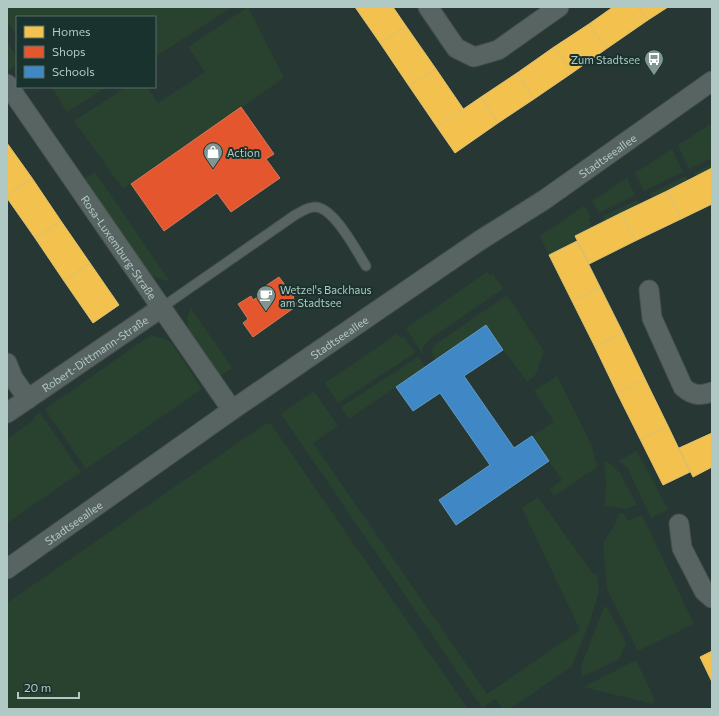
<svg xmlns="http://www.w3.org/2000/svg" width="719" height="716" font-family="Commissioner,sans-serif">
<style>
.green{fill:#294230}
.homes{fill:#f2c14e;stroke:#dec372}
.shops{fill:#e4572e;stroke:#d4795b}
.schools{fill:#3f88c5;stroke:#619cc5}
.lines{fill:none;stroke-linecap:round;stroke-linejoin:round}
.lane-casing{stroke:#46514f;stroke-width:11}
.street-casing{stroke:#46514f;stroke-width:21}
.lane{stroke:#586462;stroke-width:9}
.street{stroke:#586462;stroke-width:19}
.labels{text-anchor:middle;dominant-baseline:central;stroke-width:4;stroke-linejoin:round;paint-order:stroke}
.poi-label{font-size:11px;fill:#b0c9c5;stroke:#1a322d;text-anchor:start}
.street-label{font-size:11px;fill:#b0c9c5;stroke:#1a322d}
</style>
<rect width="100%" height="100%" fill="#273734"/>
<!-- green -->
<g class="green">
<polygon points="7,7 232,7 155,57 155,17 17,17 17,35 7,20"/>
<polygon points="248,7 284,78 123,189 74,121 126,87 147,87 158,103 205,72 188,47"/>
<polygon points="7,42 17,57 17,64 9,70 7,68"/>
<polygon points="51,87 107,87 67,112"/>
<polygon points="712,123 712,158 689,169 678,145"/>
<polygon points="672,149 683,172 644,191 635,173"/>
<polygon points="712,164 712,168 696,176 694,173"/>
<polygon points="95,172 170,282 151,276 83,180"/>
<polygon points="686,176 688,180 652,198 650,194"/>
<polygon points="627,178 635,195 599,213 592,201"/>
<polygon points="637,200 639,204 605,221 603,216"/>
<polygon points="584,206 591,217 588,219 592,227 575,236 577,241 549,255 540,236"/>
<polygon points="487,272 490,276 493,274 503,289 431,338 423,347 423,355 406,328"/>
<polygon points="507,295 544,351 536,374 527,382 486,325 435,360 431,352 436,344"/>
<polygon points="191,308 232,368 220,376 189,332 187,317"/>
<polygon points="397,334 401,338 404,337 415,353 338,403 325,383"/>
<polygon points="151,335 166,339 172,344 202,389 86,469 45,409"/>
<polygon points="418,357 425,367 349,419 341,407"/>
<polygon points="557,376 591,444 597,467 554,496 550,489 562,480 532,436 554,422 534,391"/>
<polygon points="314,391 338,426 313,443 487,694 580,630 522,508 538,497 594,575 597,573 599,591 589,624 572,666 510,709 503,709 495,699 482,708 281,414"/>
<polygon points="40,413 81,472 7,523 7,439 34,420 35,416"/>
<polygon points="265,424 271,424 468,709 7,709 7,603"/>
<polygon points="637,451 668,510 651,518 627,467 618,461"/>
<polygon points="607,461 620,473 637,505 624,509 605,506 606,479 604,462"/>
<polygon points="624,513 627,521 642,515 694,624 638,651 607,589 603,543 613,528 619,514"/>
<polygon points="604,607 607,607 626,643 619,659 582,677 581,667"/>
<polygon points="636,660 655,700 653,704 583,687"/>
</g>
<!-- homes -->
<g class="homes">
<polygon points="355,7 393,7 406,26 380,43"/>
<polygon points="613,7 638,7 648,20 606,49 589,24"/>
<polygon points="638,7 668,7 648,20"/>
<polygon points="589,24 606,49 572,73 554,47"/>
<polygon points="406,26 436,69 409,86 380,43"/>
<polygon points="554,47 572,73 534,99 517,73"/>
<polygon points="436,69 464,110 437,127 409,86"/>
<polygon points="517,73 534,99 498,123 481,97"/>
<polygon points="481,97 498,123 455,153 437,127"/>
<polygon points="7,143 32,178 7,195"/>
<polygon points="712,168 712,204 681,219 667,191"/>
<polygon points="32,178 61,221 35,238 7,198 7,195"/>
<polygon points="667,191 681,219 635,241 621,213"/>
<polygon points="621,213 635,241 589,264 575,236"/>
<polygon points="61,221 90,263 64,281 35,238"/>
<polygon points="577,241 600,287 572,301 549,255"/>
<polygon points="90,263 119,305 93,323 64,281"/>
<polygon points="600,287 623,333 595,347 572,301"/>
<polygon points="623,333 645,379 617,393 595,347"/>
<polygon points="645,379 668,426 640,439 617,393"/>
<polygon points="668,426 690,472 663,485 640,439"/>
<polygon points="712,433 712,467 693,477 679,448"/>
<polygon points="712,651 712,682 700,657"/>
</g>
<!-- shops -->
<g class="shops">
<polygon points="241,107 274,154 266,159 280,178 231,212 217,193 164,231 131,184"/>
<polygon points="279,277 294,297 293,298 298,305 253,337 243,323 248,319 238,304 251,296 253,300 267,291 264,287"/>
</g>
<!-- schools -->
<polygon class="schools" points="486,325 503,350 464,376 514,448 532,436 549,461 456,525 439,500 490,465 440,393 413,411 396,387"/>
<g class="lines">
<defs>
<path id="lane" d="M161,308L295,215C301,212 307,207 315,207C334,207 357,252 366,266"/>
<g id="street">
<polyline points="428,7 456,48 474,57 498,50 559,7"/>
<path id="s1" d="M7,84L232,410"/>
<path d="M649,290L652,318L683,387C693,396 700,396 712,392"/>
<polyline points="7,363 13,378 28,399"/>
<path id="s2" d="M7,413L161,308"/>
<polyline points="679,524 682,548 704,591 712,598"/>
<path id="s3" d="M7,569L232,410L479,241L544,200L712,81"/>
</g>
</defs>
<!-- lane casing -->
<use href="#lane" class="lane-casing"/>
<!-- street casing -->
<use href="#street" class="street-casing"/>
<!-- lane -->
<use href="#lane" class="lane"/>
<!-- street -->
<use href="#street" class="street"/>
</g>
<!-- icons -->
<defs>
<symbol id="bus-pin" viewBox="-11 -11 22 30"><path d="M0 17L-7.5 6A9.5 9.5 0 1 1 7.5 6Z" fill="#809692" stroke="#1a322d"/><path d="M-5-6H5V4H4V6H2V4H-2V6H-4V4H-5ZM-3.5-4V0h7V-4ZM-3.5 1.2v1.5H-2V1.2ZM2 1.2v1.5H3.5V1.2Z" fill="#fff"/></symbol>
<symbol id="shop-pin" viewBox="-11 -11 22 30"><path d="M0 17L-7.5 6A9.5 9.5 0 1 1 7.5 6Z" fill="#809692" stroke="#1a322d"/><path d="M-5-2.5h2.3a2.7 3.5 0 0 1 5.4 0H5L5.5 6h-11ZM-1.5-2.5h3a1.5 2.3 0 0 0-3 0Z" fill="#fff"/></symbol>
<symbol id="cafe-pin" viewBox="-11 -11 22 30"><path d="M0 17L-7.5 6A9.5 9.5 0 1 1 7.5 6Z" fill="#809692" stroke="#1a322d"/><path d="M-5.5-4.5H6V0H3Q3 3.5 0 3.5H-2.5Q-5.5 3.5-5.5 0ZM3-3.2v2h1.7v-2ZM-6 4.5H4V6H-6Z" fill="#fff"/></symbol>
</defs>
<g fill-rule="evenodd">
<use href="#bus-pin" x="643" y="48" width="22" height="30"/>
<use href="#shop-pin" x="202" y="141" width="22" height="30"/>
<use href="#cafe-pin" x="255" y="284" width="22" height="30"/>
</g>
<g class="labels">
<!-- poi labels -->
<g class="poi-label">
<text x="640" y="59" text-anchor="end">Zum Stadtsee</text>
<text x="227" y="152">Action</text>
<text x="280" y="289">Wetzel's Backhaus<tspan x="280" dy="13">am Stadtsee</tspan></text>
</g>
<!-- street labels -->
<g class="street-label">
<text stroke="none"><textPath href="#s3" startOffset="729">Stadtseeallee</textPath></text>
<text stroke="none"><textPath href="#s1" startOffset="198">Rosa-Luxemburg-Straße</textPath></text>
<text stroke="none"><textPath href="#s3" startOffset="405">Stadtseeallee</textPath></text>
<text stroke="none"><textPath href="#s2" startOffset="106">Robert-Dittmann-Straße</textPath></text>
<text stroke="none"><textPath href="#s3" startOffset="81">Stadtseeallee</textPath></text>
</g>
</g>
<!-- border -->
<rect width="719" height="716" fill="none" stroke="#b0c9c5" stroke-width="16"/>
<!-- legend -->
<rect x="16" y="16" width="140" height="72" fill="#1a322d" stroke="#566e6a"/>
<rect x="24" y="26" width="20" height="12" fill="#f2c14e" stroke="#566e6a"/>
<text x="52" y="36" font-size="12" fill="#b0c9c5">Homes</text>
<rect x="24" y="46" width="20" height="12" fill="#e4572e" stroke="#566e6a"/>
<text x="52" y="56" font-size="12" fill="#b0c9c5">Shops</text>
<rect x="24" y="66" width="20" height="12" fill="#3f88c5" stroke="#566e6a"/>
<text x="52" y="76" font-size="12" fill="#b0c9c5">Schools</text>
<!-- scale -->
<path d="M18 692v6h61v-6" fill="none" stroke="#b0c9c5" stroke-width="2"/>
<text x="24" y="692" font-size="12" fill="#b0c9c5" stroke="#1a322d" stroke-width="3" paint-order="stroke">20 m</text>
</svg>
